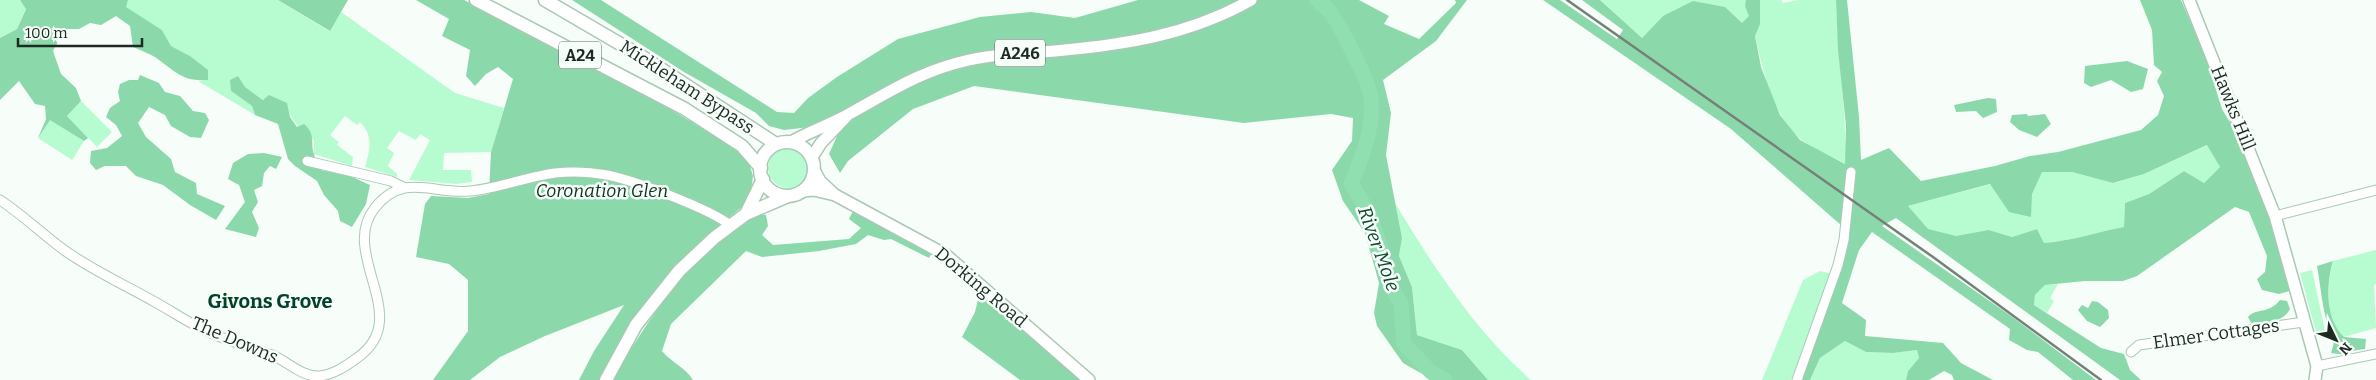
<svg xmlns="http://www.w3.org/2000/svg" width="2376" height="380" font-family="Bitter,serif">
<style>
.green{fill:#b7fcd1}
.forest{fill:#8bd9ab;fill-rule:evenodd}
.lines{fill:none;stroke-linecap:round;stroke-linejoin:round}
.river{stroke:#90dfb0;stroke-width:15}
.minor-casing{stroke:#a9c9b5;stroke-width:11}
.major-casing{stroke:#a9c9b5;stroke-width:14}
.highway-casing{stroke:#a9c9b5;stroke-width:15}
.minor{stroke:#fff;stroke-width:9}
.major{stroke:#fff;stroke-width:11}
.highway{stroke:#fff;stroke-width:12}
.rail{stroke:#768079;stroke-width:2.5}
.labels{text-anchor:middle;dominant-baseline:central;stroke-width:5;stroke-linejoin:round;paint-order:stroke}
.shield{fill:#f7fdf9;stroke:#5e6962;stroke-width:1}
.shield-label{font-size:16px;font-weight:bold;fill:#1d2a22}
.street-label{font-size:18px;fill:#1d2a22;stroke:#f7fdf9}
.park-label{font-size:18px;font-style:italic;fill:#0f321f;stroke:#f7fdf9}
.water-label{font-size:19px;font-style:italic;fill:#0e4b2e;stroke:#f7fdf9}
.quarter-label{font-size:20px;font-weight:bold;fill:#004225;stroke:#f7fdf9}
</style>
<rect width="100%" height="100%" fill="#f7fdf9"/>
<!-- green -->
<g class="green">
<polygon points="0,0 20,0 26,8 17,29 0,38"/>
<path d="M128,0H278L329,31L341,12L455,93L504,108L491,152L444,153L443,170H471L472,182L456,184L409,180L430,140L420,134L416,140L399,131L387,148L394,153L388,166L397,174V177L365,167C370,150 374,136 360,122L357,125L345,116L330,135L339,142L337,145L353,157L352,166L314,154V140C299,129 291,121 286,103L264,100L244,87L231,91L252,106L255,115L198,81L208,80L190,56L171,46L162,30L125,7Z"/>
<path d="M1600,0H1781L1783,3L1798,0H1836C1838,55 1846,109 1846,164C1831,156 1815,150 1802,140C1774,120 1762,67 1755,36L1663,16L1642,38Z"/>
<polygon points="81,101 112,132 97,147 67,116"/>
<polygon points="50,119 84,141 72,160 38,138"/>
<path d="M2208,145L2220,167L2204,183L2184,171L2149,194L2125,203L2124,227C2097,232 2071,241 2044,243L2037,229L2012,237L1989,230L1977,247L1896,218L1908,206L2042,171L2072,172L2114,183L2144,174Z"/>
<circle cx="788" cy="168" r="20"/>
<path d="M1395,203C1433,266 1475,331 1531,380H1488L1462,350L1417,335L1412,287L1399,256L1402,238Z"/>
<path d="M2376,250V284L2374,285L2376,328L2343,337C2324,318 2327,286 2333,261Z"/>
<polygon points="2312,270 2326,335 2317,336 2300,273"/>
<polygon points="1820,271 1832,274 1791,380 1762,380 1803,280"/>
<polygon points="2058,284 2050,298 2054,301 2047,313 2034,305 2035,295 2045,285"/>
<polygon points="1845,341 1866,352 1893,353 1917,350 1919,358 1908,371 1906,380 1810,380 1820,358"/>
</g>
<!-- forest -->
<g class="forest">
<path d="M20,0H128L126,7L162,30L171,46L190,56L208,70V80C182,82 175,71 155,57C148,53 140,50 133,47L130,26L116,16L101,25L90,23L79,29H65L53,51L61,74L76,88L81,101L67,116L88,138L84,141L50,120L38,138L46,119L45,106L35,104L19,81L0,100V38L17,29L26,9Z"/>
<polygon points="278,0 348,0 330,31"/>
<polygon points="416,0 464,0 627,84 736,148 750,166 753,176 751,192 743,206 700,242 671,274 602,380 579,380 594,351 624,305 545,336 500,357 470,380 433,380 468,331 468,280 449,264 416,257 425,204 431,196 468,198 489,194 491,152 513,79 498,67 486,74 475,86 466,76 470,50 442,36 449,19"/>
<polygon points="572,0 601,0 777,112 794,113 808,98 837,77 898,39 980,17 1031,12 1075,18 1138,0 1359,0 1389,16 1384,24 1419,39 1456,3 1455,0 1467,0 1436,41 1383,80 1391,113 1386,155 1402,238 1399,256 1412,287 1417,335 1462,350 1488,380 1433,380 1403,363 1377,326 1374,313 1379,283 1365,233 1343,201 1332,170 1352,141 1353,118 1331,114 1244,123 974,86 913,109 848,161 840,173 829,154 837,136 819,126 784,130 769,126 756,113 684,72"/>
<path d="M1543,0H1560L1617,39L1623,30L1582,0H1600L1642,38L1663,16L1693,1L1725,7L1742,23L1749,16L1745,6L1746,0H1760V24L1755,36L1761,67L1780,115L1800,140L1845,164L1846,126L1838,50L1836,0H1847L1859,117L1861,160L1889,148L1921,181L1995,166L2030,156L2058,152L2141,130L2158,115L2164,96L2157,81L2162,72L2154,65L2152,30L2140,0H2181L2206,58L2222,109L2237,134L2268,205L2290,291L2279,294L2262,290L2257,279L2265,272L2267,256L2249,212L2235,207L2137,276L2123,281H2085L2045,285L2035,295L2034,305L2101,348L2124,354L2130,370L2141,380H2120L1896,218L1882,226L2011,316L2096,380H2073L2038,352L2027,350L2009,340L2010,329L1872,232L1859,250L1842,303L1866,320L1865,336L1943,343L1961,363L1993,380H1954L1952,375L1944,371L1929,380H1906L1908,371L1919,358L1917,350L1893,353L1866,352L1845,341L1820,358L1810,380H1801L1842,269L1849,228L1842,226L1731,129ZM2207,145L2220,167L2204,183L2184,171L2149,194L2125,203L2124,227C2097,232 2071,241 2044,243L2037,229L2012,237L1989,230L1956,236L1928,229L1908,206L1990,184L2009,212L2031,217L2032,194L2042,172H2072L2113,183L2144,174Z"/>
<polygon points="2127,61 2148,69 2143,89 2131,92 2111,80 2091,87 2084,83 2085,66"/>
<polygon points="140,75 159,83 165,92 180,96 193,111 205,113 209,120 201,138 190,137 171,126 165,115 149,107 138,123 146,137 171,159 175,172 196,183 197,194 225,206 216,220 190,205 163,185 136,176 126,166 105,166 96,170 90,163 91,151 107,148 122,136 116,125 106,117 110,108 120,101 118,92 120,84 129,80 138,80"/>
<path d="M238,76L245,87L263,100L269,95L287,103L290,117L297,127L304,124C316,134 310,142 314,154C315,160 318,165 321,170L350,176L370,185L366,204L352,227L340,221L338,211L324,195L317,181L295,166L288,159L278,124L255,115L252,106L231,91L230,80Z"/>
<polygon points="1988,98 1996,99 1997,112 1983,118 1976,111 1956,112 1954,105"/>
<polygon points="2027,114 2028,116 2045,114 2051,124 2037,137 2019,130 2010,122 2012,115"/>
<polygon points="264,153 282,157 276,169 270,166 264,173 262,186 254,190 258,202 252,212 259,228 256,237 225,229 245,202 239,185 228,179 233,163 248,154"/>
<path d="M854,209L932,252L929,258L891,239L884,240L868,235L856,244L819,251L762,257L746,251L671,324L662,351C672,363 685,367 693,380H614C631,342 720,209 766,215L768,226L762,235L773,245L849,239L861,228L849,219Z"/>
<path d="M2333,261C2326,285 2325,319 2344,337L2366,339L2365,349L2351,351L2347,355L2331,353L2335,339C2323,324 2321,286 2317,266Z"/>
<polygon points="980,291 1083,380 1020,380 962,337 975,312"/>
<path d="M2280,300L2287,301L2290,309C2283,323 2266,322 2251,323L2248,317C2257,307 2268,315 2280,300Z"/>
<polygon points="2092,301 2098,302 2108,310 2109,318 2100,327 2087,321 2078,310 2082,305 2088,308"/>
</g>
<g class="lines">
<!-- river -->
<path class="river" d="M1317,0C1321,4 1328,8 1331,13C1340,25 1370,84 1371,97C1374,127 1363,156 1351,183L1370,215L1381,249L1390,285L1401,304L1404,344L1431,372L1445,380"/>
<defs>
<g id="minor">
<polyline points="307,161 391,181 403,187"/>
<path d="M0,200C23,215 42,234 64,250C92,270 125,285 155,302C175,313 196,328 218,336C236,343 254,348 272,355C287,361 302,377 319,376C333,375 346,366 357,358C415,318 339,255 374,209C403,171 433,195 471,191C499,188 526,177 555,173C571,171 590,172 607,175C633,180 710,209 730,225"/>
<polyline points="2275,216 2376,190"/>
<polyline points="2131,352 2139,345 2304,322"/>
<polyline points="2317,366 2376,354"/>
<polyline points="1797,380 1838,265 1844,240 1851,172"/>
</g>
<g id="major">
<polyline points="2189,0 2275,216 2317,366 2315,380"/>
<path d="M791,142C809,132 831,124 849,114C891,91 920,71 969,60C997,54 1026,53 1055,51C1123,45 1190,35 1251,0"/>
<polyline points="812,157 821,143 846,117"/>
<polyline points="814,170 820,181 835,195 946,255 1089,380"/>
<polyline points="802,191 814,190 835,195"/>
</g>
<g id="highway">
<polyline points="476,0 685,109 742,146 761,168"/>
<polyline points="545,0 646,59 776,144"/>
<circle cx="787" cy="169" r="27"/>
<polyline points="746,214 763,179"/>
<polyline points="606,380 636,325 679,271 714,238 746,214 788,196"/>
</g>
</defs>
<!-- minor casing -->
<use href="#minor" class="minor-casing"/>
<!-- major casing -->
<use href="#major" class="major-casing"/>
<!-- highway casing -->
<use href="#highway" class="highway-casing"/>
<!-- minor -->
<use href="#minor" class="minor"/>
<!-- major -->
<use href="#major" class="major"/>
<!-- highway -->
<use href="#highway" class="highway"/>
<!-- rail -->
<polyline class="rail" points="1567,0 1933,257 2101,380"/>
</g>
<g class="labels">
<!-- shield labels -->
<g class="shield">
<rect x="995" y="39.5" width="50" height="27" rx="4"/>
<rect x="559" y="41.5" width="42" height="27" rx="4"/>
</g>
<g class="shield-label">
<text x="1020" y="53">A246</text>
<text x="580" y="55">A24</text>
</g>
<!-- street labels -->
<g class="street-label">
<text transform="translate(687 87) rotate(33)">Mickleham Bypass</text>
<text transform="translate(2233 108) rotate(68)">Hawks Hill</text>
<text transform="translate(981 287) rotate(40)">Dorking Road</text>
<text transform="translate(2216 334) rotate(-8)">Elmer Cottages</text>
<text transform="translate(235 340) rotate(23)">The Downs</text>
</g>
<!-- park labels -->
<g class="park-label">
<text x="602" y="191">Coronation Glen</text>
</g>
<!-- water labels -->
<g class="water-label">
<text transform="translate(1379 249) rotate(70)">River Mole</text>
</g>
<!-- quarter labels -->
<g class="quarter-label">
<text x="270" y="301">Givons Grove</text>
</g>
</g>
<!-- north arrow -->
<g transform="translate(2336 340) rotate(133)" stroke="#f7fdf9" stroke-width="4" paint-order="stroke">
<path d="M0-4L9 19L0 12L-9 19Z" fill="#1d2a22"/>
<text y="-8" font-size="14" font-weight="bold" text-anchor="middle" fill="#1d2a22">N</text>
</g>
<!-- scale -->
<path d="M18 38v8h124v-8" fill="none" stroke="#1d2a22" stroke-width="2.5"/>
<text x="25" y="38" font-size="15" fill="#1d2a22" stroke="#f7fdf9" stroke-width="4" paint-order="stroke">100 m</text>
</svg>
